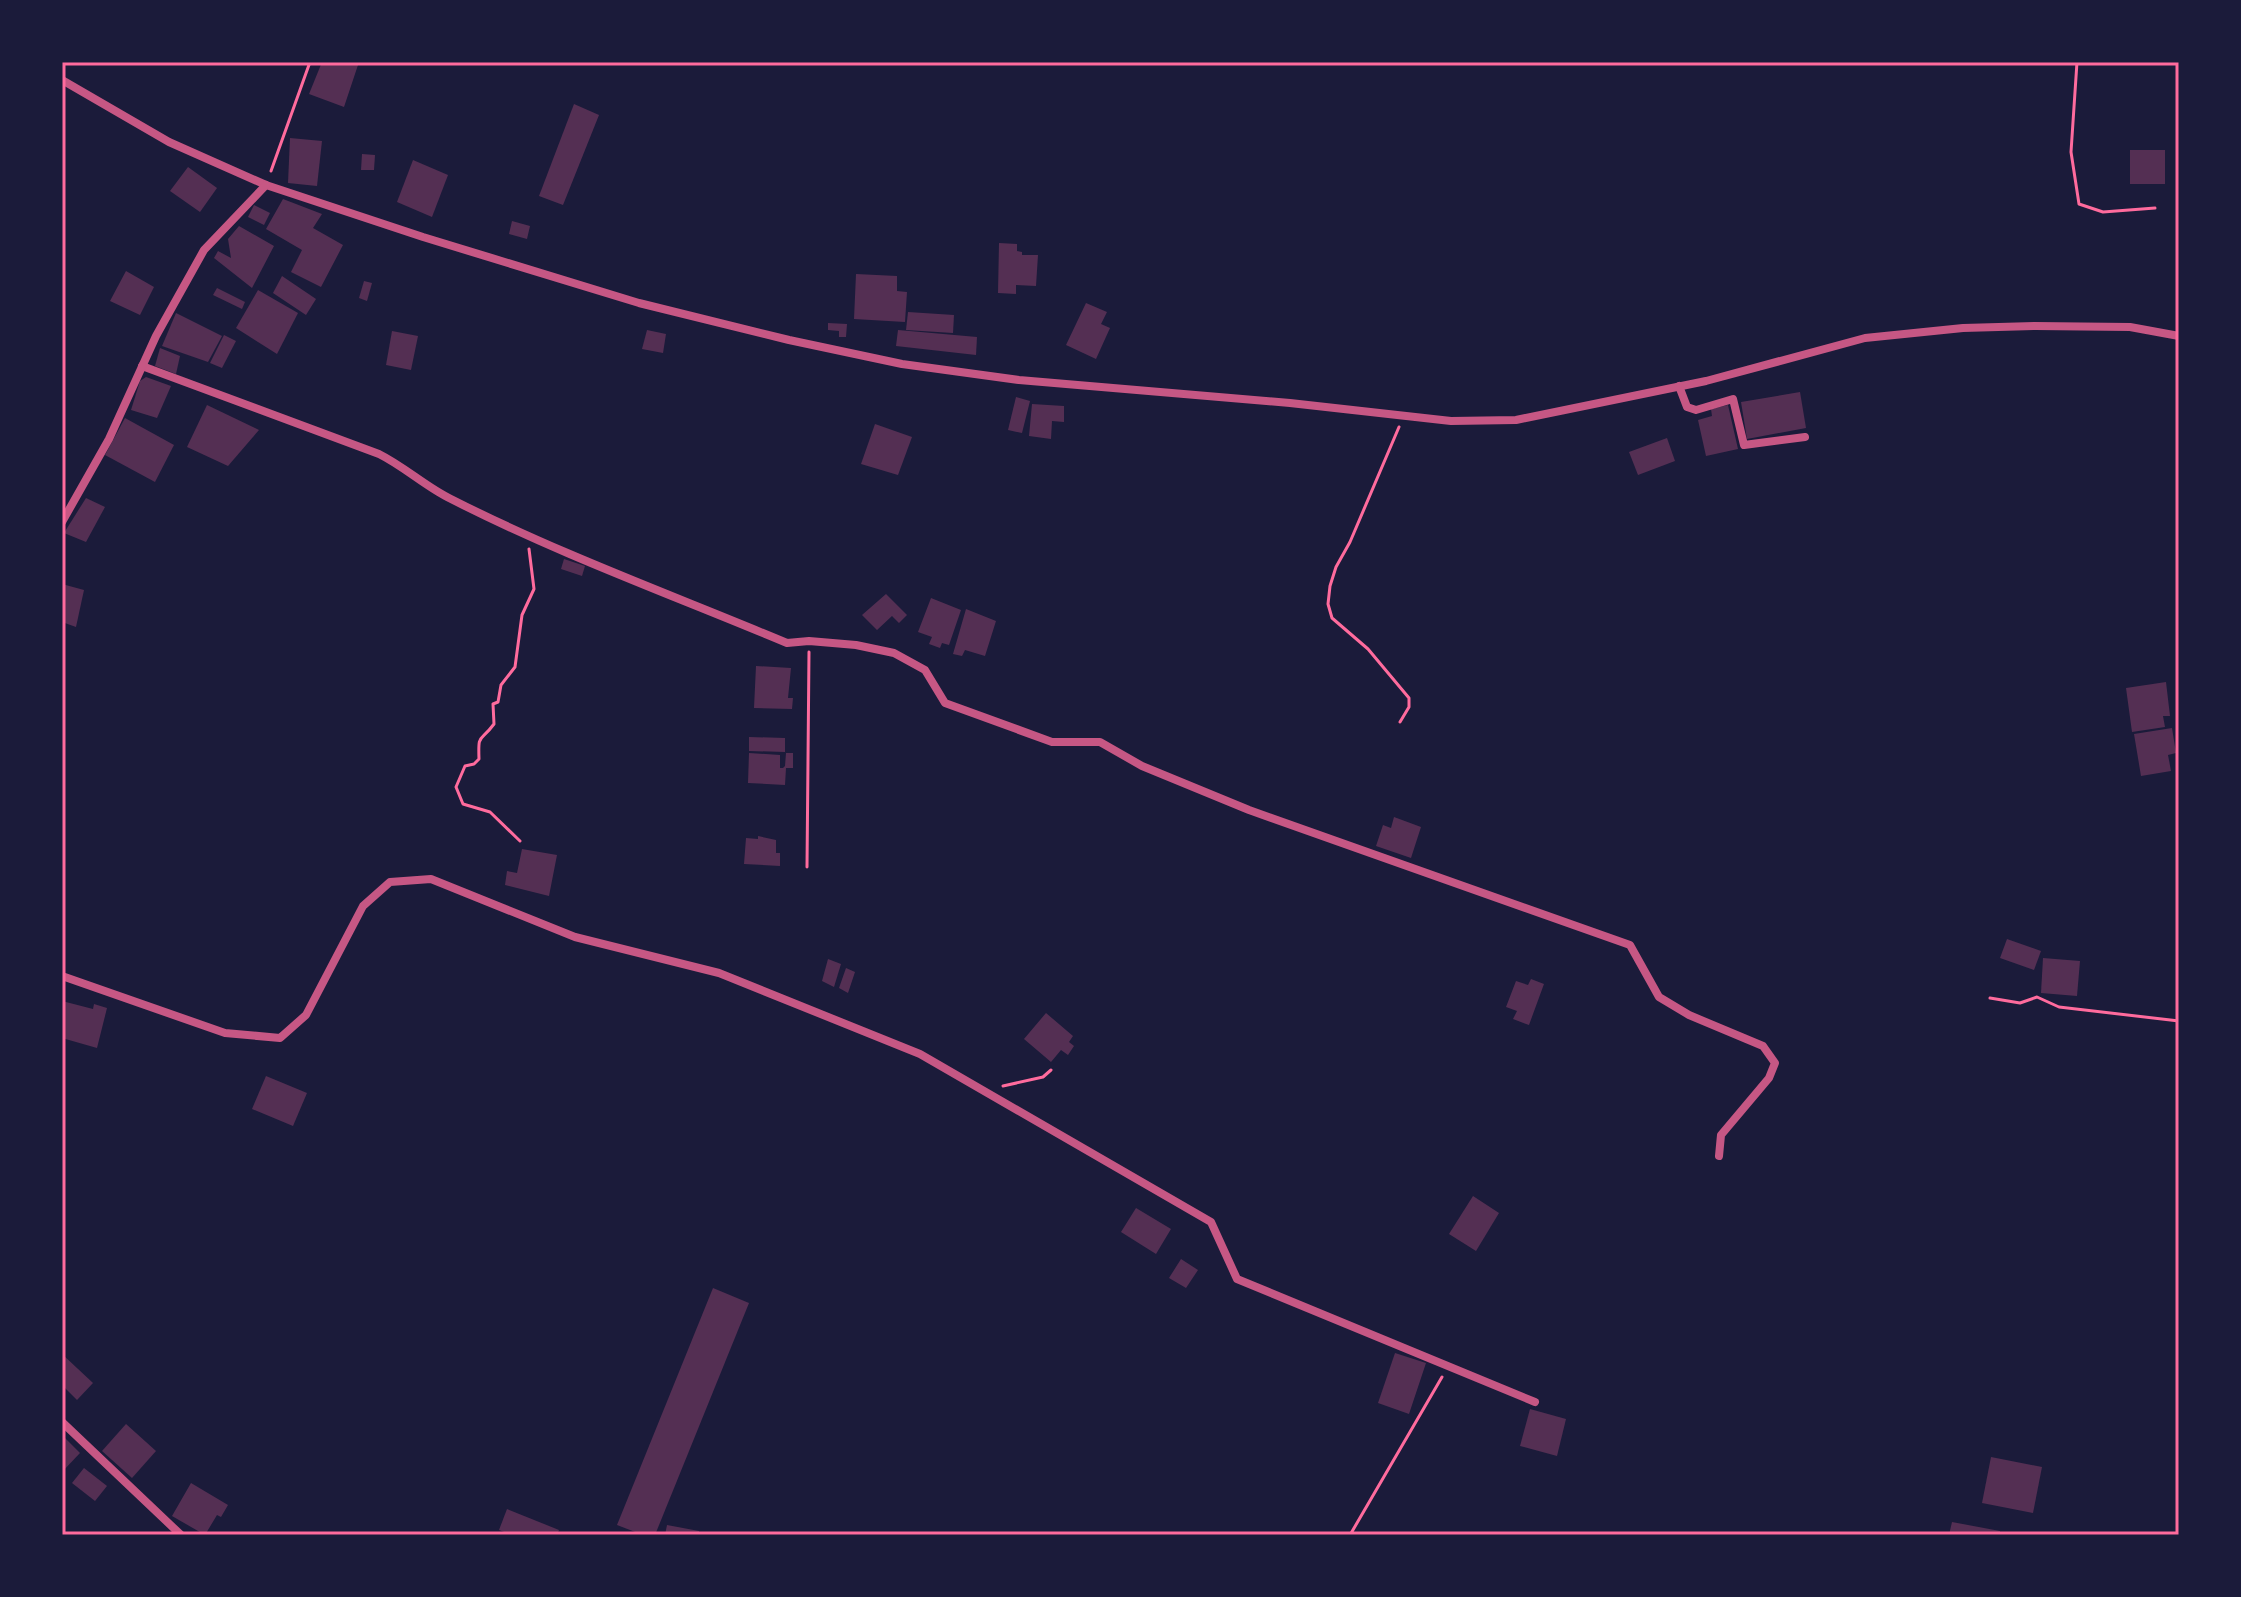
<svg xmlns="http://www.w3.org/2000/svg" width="2241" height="1597" font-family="Poppins,sans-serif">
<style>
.building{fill:#542f53}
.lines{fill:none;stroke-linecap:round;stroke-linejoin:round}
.path{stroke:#ff6b9d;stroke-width:3}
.minor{stroke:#c65784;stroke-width:8}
.neatline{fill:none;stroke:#ff6b9d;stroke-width:3}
</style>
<rect width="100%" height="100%" fill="#1b1b3a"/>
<!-- building -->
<g class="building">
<polygon points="322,62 359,62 344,107 309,94"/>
<polygon points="574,104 599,115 563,205 539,196"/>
<polygon points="290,138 322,141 317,186 288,183"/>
<rect x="2130" y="150" width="35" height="34"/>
<polygon points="362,154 375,155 374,170 361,170"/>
<polygon points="413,160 448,175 432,217 397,202"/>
<polygon points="188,167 217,188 200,212 170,191"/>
<polygon points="283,199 322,214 313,228 343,245 321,287 291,272 302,250 266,229"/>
<polygon points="254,205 270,213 264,225 248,217"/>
<polygon points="512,221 530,226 527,239 509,234"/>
<polygon points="239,226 274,246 252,288 214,258 218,251 231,258 228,239"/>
<polygon points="999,243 1017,244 1017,251 1022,252 1022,255 1038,255 1036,286 1016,285 1016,294 998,293"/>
<polygon points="126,271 154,287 140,315 110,301"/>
<polygon points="856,274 897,276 897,291 907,292 905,322 854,319"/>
<polygon points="282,276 316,299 306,315 273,293"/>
<polygon points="364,281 372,283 367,301 359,298"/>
<polygon points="217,288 245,302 242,309 213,295"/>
<polygon points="258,290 298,313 277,354 236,328"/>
<polygon points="1086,303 1107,312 1101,324 1110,328 1096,359 1066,345"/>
<polygon points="908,312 954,315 953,333 906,330"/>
<polygon points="176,313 222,336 208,362 162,346"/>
<polygon points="828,323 847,324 846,337 839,337 839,331 828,330"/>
<polygon points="647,330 666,334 663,353 642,349"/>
<polygon points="898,330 977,337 976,355 896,346"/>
<polygon points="392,331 418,336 411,370 386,365"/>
<polygon points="224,335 236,341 222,368 210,363"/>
<polygon points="160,348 180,356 176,374 155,366"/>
<polygon points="146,377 171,386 157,418 131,410 140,381"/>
<polygon points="1800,392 1806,428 1747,439 1741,402"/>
<polygon points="1016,397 1030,401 1022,433 1008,430"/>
<polygon points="1032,404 1064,406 1064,422 1052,421 1051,439 1029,436"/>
<polygon points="207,405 259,430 228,466 187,447"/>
<polygon points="1728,405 1738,449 1706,456 1698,420 1712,416 1711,409"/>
<polygon points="125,418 174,445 155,482 105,455"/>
<polygon points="875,424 912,437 898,475 861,464"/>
<polygon points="1667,438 1675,461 1638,475 1629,452"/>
<polygon points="86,498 105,507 86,542 64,533"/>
<polygon points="564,559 585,566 582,576 561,569"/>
<polygon points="62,584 84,590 76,627 62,622"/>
<polygon points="886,594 907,615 899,623 892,616 877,630 862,615"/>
<polygon points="931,598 961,610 949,645 942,643 940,648 929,644 932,637 918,632"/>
<polygon points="966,609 996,621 985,656 965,650 962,656 953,654"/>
<polygon points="756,666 791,668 788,698 793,698 792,709 754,708"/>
<polygon points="2166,682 2170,716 2163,716 2165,727 2132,732 2126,688"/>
<polygon points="2172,728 2176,753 2168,755 2171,771 2141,776 2134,734"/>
<polygon points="749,737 785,738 785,752 749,751"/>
<polygon points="749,753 780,755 780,768 783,768 785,766 786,753 793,753 793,768 786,768 785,785 748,783"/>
<polygon points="1394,817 1421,827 1411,858 1376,846 1383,825 1391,828"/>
<polygon points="758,836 776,840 776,853 780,853 780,866 744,864 746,838 758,839"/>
<polygon points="522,849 557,855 549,896 505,885 507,871 517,873"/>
<polygon points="2007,939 2041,951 2034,970 2000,958"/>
<polygon points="2043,958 2080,961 2077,996 2041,993"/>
<polygon points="828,959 841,964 834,987 822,981"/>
<polygon points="846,968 855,972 848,993 839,988"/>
<polygon points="1531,979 1544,984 1529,1025 1513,1019 1517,1011 1506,1007 1516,981 1528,985"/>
<polygon points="62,1001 93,1009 94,1004 107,1008 97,1048 62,1038"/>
<polygon points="1046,1013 1073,1036 1069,1042 1074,1046 1068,1055 1061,1050 1051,1062 1024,1039"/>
<polygon points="266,1076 307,1093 293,1126 252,1109"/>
<polygon points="1473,1196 1499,1213 1476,1251 1449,1234"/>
<polygon points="1136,1208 1171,1229 1156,1254 1121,1232"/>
<polygon points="1181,1259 1198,1270 1186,1288 1169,1278"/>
<polygon points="713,1288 749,1303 655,1535 643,1535 617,1525"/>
<polygon points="1395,1353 1426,1363 1409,1414 1378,1403"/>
<polygon points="62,1354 93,1383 77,1400 62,1385"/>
<polygon points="1530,1409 1566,1419 1557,1456 1520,1446"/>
<polygon points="126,1424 156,1451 132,1478 102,1451"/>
<polygon points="62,1435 80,1453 62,1472"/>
<polygon points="1991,1457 2042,1467 2033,1513 1982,1503"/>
<polygon points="84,1468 107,1486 95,1501 72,1483"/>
<polygon points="191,1483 228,1505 221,1517 217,1515 205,1535 172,1516"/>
<polygon points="507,1509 559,1530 557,1535 512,1535 499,1530"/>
<polygon points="1952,1522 2000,1531 2000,1535 1949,1535"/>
<polygon points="667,1525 699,1531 699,1535 665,1535"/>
</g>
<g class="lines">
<!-- path -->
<g class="path">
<polyline points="2077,62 2071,152 2079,204 2103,212 2155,208"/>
<polyline points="271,171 310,62"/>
<polyline points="1399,427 1350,542 1336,567 1330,586 1328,604 1332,618 1368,649 1409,698 1409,707 1400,722"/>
<path d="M520,841L490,812L463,804L456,787L465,766L474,764L479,759C478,732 480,743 494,724L493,704L498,702L501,685L515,667L522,615L534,589L529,549"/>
<polyline points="807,867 809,652"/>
<polyline points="1990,998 2020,1003 2037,997 2059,1007 2179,1021"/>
<polyline points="1003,1086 1043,1077 1051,1070"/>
<polyline points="1350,1535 1442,1377"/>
</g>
<!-- minor -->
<g class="minor">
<polyline points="62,80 169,142 266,185 423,237 639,303 789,340 902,364 1019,380 1290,403 1451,421 1516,420 1706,381 1865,338 1963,328 2035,326 2130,327 2179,336"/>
<path d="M142,366L379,454C405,467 426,487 451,499C559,554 675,596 787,643L809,641L856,645L894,653L925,670L945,703L1052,742H1100L1142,766L1249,810L1630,945L1659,997L1689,1015L1763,1046L1775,1063L1769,1078L1721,1135L1719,1156"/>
<polyline points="1679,386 1687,407 1696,410 1733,399 1744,445 1805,437"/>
<polyline points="62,522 109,439 156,336 204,250 266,185"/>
<polyline points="62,976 225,1033 280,1038 306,1015 363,906 390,882 431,879 575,937 719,973 920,1054 1211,1222 1237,1279 1535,1402"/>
<polyline points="62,1422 181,1535"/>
</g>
</g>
<!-- border -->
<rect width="2241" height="1597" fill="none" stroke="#1b1b3a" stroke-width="128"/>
<rect x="64" y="64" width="2113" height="1469" class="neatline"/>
</svg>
